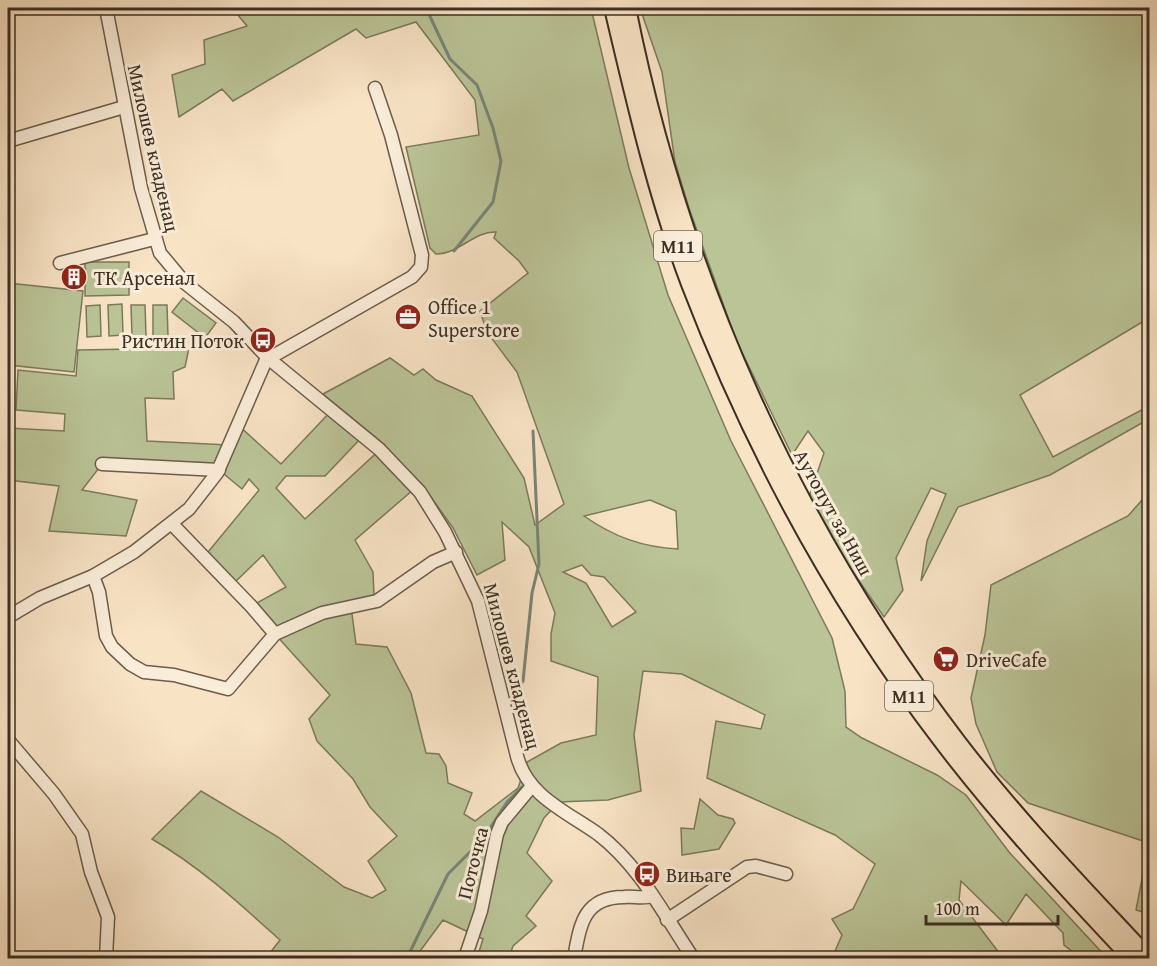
<svg xmlns="http://www.w3.org/2000/svg" width="1157" height="966" font-family="'Gentium Book Plus',serif">
<style>
.green{fill:#bac497;stroke:#7b7a5c;stroke-width:1.5;fill-rule:evenodd}
.lines{fill:none;stroke-linecap:round;stroke-linejoin:round}
.stream{stroke:#778578;stroke-width:3}
.minor-casing{stroke:#6b5c4b;stroke-width:15}
.highway-casing{stroke:#3c2f22;stroke-width:20}
.minor{stroke:#faedd9;stroke-width:12}
.highway{stroke:#f8e3c5;stroke-width:16}
.labels{text-anchor:middle;dominant-baseline:central;stroke-width:6;stroke-linejoin:round;paint-order:stroke}
.shield{fill:#faedd9;stroke:#756859;stroke-width:1.5}
.shield-label{font-size:18px;font-weight:bold;fill:#3c2f22}
.street-label{font-size:20px;fill:#3c2f22;stroke:#faedd9}
.poi-label{font-size:20px;fill:#3c2f22;stroke:#faedd9;text-anchor:start}
</style>
<rect width="100%" height="100%" fill="#f8e3c5"/>
<filter id="stains"><feTurbulence type="fractalNoise" baseFrequency=".00333" numOctaves="4"/><feColorMatrix values="0 0 0 0 .2 0 0 0 0 .09 0 0 0 0 .02 0 0 0 .5 -.17"/></filter>
<radialGradient id="worn" r=".72"><stop offset=".6" stop-color="#630" stop-opacity="0"/><stop offset="1" stop-color="#630" stop-opacity=".3"/></radialGradient>
<!-- green -->
<g class="green">
<path d="M232,8H591L629,168L668,295L731,441L832,638L845,691L846,727L862,738L937,775L966,795L1009,852L1107,958H1081L1064,945L1063,933L1026,894L1006,925L961,881L959,900L1003,958H832L842,935L832,919L853,909L875,864L835,835L707,778L716,721L761,729L765,715L682,674L643,671L634,735L641,791L608,800L559,802L544,818L527,853L552,881L526,916L536,926L513,946L509,958H477L483,939L443,920L415,958H266L280,940C239,903 200,867 152,839L201,791L278,837L344,887L372,898L386,890L368,861L397,836L370,807L353,779L317,741L309,719L330,695L275,634L351,607L356,644L387,647L411,693L426,753L439,754L446,766L448,783L472,793L464,814L475,821L518,788L527,762L561,743L596,735L598,677L551,661V634L555,613L529,547L502,522L505,560L477,575L453,528L421,483L355,540L373,572L374,595L320,611L277,630L255,604L286,587L263,555L231,586L204,557L259,490L249,479L242,489L219,470L102,464L82,490L137,500L126,536L49,531L59,486L8,480V428L64,431L65,414L16,410L18,370L76,376L78,350L189,348L185,367L173,372L174,399L145,398L147,441L229,445L238,425L281,464L332,410L363,436L325,476H286L276,488L305,519L385,445L323,394L390,358L414,375L423,369L436,380L472,396L524,478L535,525L564,504L517,372L487,332L480,311L528,273L519,261L494,238L496,232C474,231 459,254 436,254L430,248L406,147L479,135L475,100L416,22L366,38L356,29L233,101L222,89L179,117L172,75L205,64L204,40L247,26ZM650,500L676,511L678,549C642,547 614,537 584,516ZM582,565L591,575L604,577L636,612L612,627L586,583L563,572Z"/>
<polygon points="640,8 1149,8 1149,318 1020,395 1053,457 1149,406 1149,419 1050,475 958,507 921,581 927,541 946,494 931,488 896,558 903,590 884,617 837,549 809,497 824,453 808,431 792,455 736,340 689,208 675,162 662,72"/>
<polygon points="85,262 129,262 129,295 85,296"/>
<polygon points="8,283 83,291 74,372 8,365"/>
<polygon points="183,298 216,323 205,338 172,312"/>
<polygon points="122,304 123,335 109,336 108,305"/>
<polygon points="100,305 101,336 87,337 86,306"/>
<polygon points="131,305 145,305 146,336 132,336"/>
<polygon points="153,305 167,305 168,336 153,336"/>
<polygon points="1149,492 1150,843 1149,843 1028,803 997,772 976,724 971,698 985,635 991,585 1128,516"/>
<polygon points="700,799 718,815 733,819 735,823 719,849 682,855 681,828 694,829"/>
<polygon points="1149,843 1150,914 1149,914 1136,910"/>
</g>
<g class="lines">
<!-- stream -->
<g class="stream">
<polyline points="426,8 450,59 477,85 493,128 501,161 493,202 454,251"/>
<polyline points="510,700 523,681 532,593 539,564 533,431"/>
<polyline points="407,958 448,874 483,839 507,802 522,787"/>
</g>
<defs>
<g id="minor">
<path d="M106,8L141,188L160,253L185,283L234,322L268,358L379,449L420,492L445,532L478,601L517,756C527,796 567,812 598,834C640,866 664,915 693,958"/>
<polyline points="8,141 124,107"/>
<polyline points="60,263 154,239"/>
<polyline points="102,464 219,470"/>
<polyline points="172,524 251,606 275,634"/>
<polyline points="93,576 99,592 106,636 112,647 130,664 144,672 174,675 228,689 275,634 322,613 377,601 433,562 456,552"/>
<polyline points="8,617 40,598 93,576 134,552 189,509 217,473 266,360 412,277 421,267 422,255 391,135 375,88"/>
<polyline points="8,740 54,794 82,834 91,872 108,917 106,958"/>
<polyline points="667,920 747,867 756,866 786,874"/>
<polyline points="465,958 481,911 497,834 502,822 532,786"/>
<path d="M574,958C580,926 583,897 624,897C633,896 643,899 652,896"/>
</g>
<g id="highway">
<path d="M613,8C635,101 656,194 690,284C753,448 836,602 943,742C1001,818 1067,889 1132,958"/>
<path d="M627,8C680,275 792,526 958,743C1016,819 1083,888 1148,958"/>
</g>
</defs>
<!-- minor casing -->
<use href="#minor" class="minor-casing"/>
<!-- highway casing -->
<use href="#highway" class="highway-casing"/>
<!-- minor -->
<use href="#minor" class="minor"/>
<!-- highway -->
<use href="#highway" class="highway"/>
</g>
<!-- icons -->
<defs>
<symbol id="building-disc" viewBox="-11 -11 22 22"><circle r="9.5" fill="#8f2418" stroke="#faedd9"/><path d="M-4-6H4V6H1V3H-1V6H-4ZM-2.5-4.3h1.7v1.8h-1.7ZM.8-4.3h1.7v1.8H.8ZM-2.5-1h1.7V.8h-1.7ZM.8-1h1.7V.8H.8Z" fill="#fff"/></symbol>
<symbol id="office-disc" viewBox="-11 -11 22 22"><circle r="9.5" fill="#8f2418" stroke="#faedd9"/><path d="M-6-3h4V-5.5h4V-3h4V5H-6ZM-1-4.5V-3h2v-1.5ZM-6 0V1H6V0Z" fill="#fff"/></symbol>
<symbol id="bus-disc" viewBox="-11 -11 22 22"><circle r="9.5" fill="#8f2418" stroke="#faedd9"/><path d="M-5-6H5V4H4V6H2V4H-2V6H-4V4H-5ZM-3.5-4V0h7V-4ZM-3.5 1.2v1.5H-2V1.2ZM2 1.2v1.5H3.5V1.2Z" fill="#fff"/></symbol>
<symbol id="supermarket-disc" viewBox="-11 -11 22 22"><circle r="9.5" fill="#8f2418" stroke="#faedd9"/><path d="M-6-5.5h2.5l.6 2H6L4.5 2H-2.5L-4.4-4H-6ZM-1.5 3.2a1.3 1.3 0 1 0 .1 0ZM3 3.2a1.3 1.3 0 1 0 .1 0Z" fill="#fff"/></symbol>
</defs>
<g fill-rule="evenodd">
<use href="#building-disc" x="59" y="262" width="30" height="30"/>
<use href="#office-disc" x="393" y="302" width="30" height="30"/>
<use href="#bus-disc" x="248" y="325" width="30" height="30"/>
<use href="#supermarket-disc" x="931" y="644" width="30" height="30"/>
<use href="#bus-disc" x="632" y="859" width="30" height="30"/>
</g>
<g class="labels">
<!-- shield labels -->
<g class="shield">
<rect x="654" y="231" width="48" height="30" rx="4.5"/>
<rect x="885" y="681" width="48" height="30" rx="4.5"/>
</g>
<g class="shield-label">
<text x="678" y="246">M11</text>
<text x="909" y="696">M11</text>
</g>
<!-- street labels -->
<g class="street-label">
<text transform="translate(154 148) rotate(77)">Милошев кладенац</text>
<text transform="translate(834 512) rotate(61)">Аутопут за Ниш</text>
<text transform="translate(513 666) rotate(75)">Милошев кладенац</text>
<text transform="translate(472 863) rotate(-76)">Поточка</text>
</g>
<!-- poi labels -->
<g class="poi-label">
<text x="94" y="277">ТК Арсенал</text>
<text x="428" y="306">Office 1<tspan x="428" dy="23">Superstore</tspan></text>
<text x="244" y="340" text-anchor="end">Ристин Поток</text>
<text x="966" y="659">DriveCafe</text>
<text x="666" y="874">Вињаге</text>
</g>
</g>
<!-- margin -->
<rect width="1157" height="966" fill="none" stroke="#f8e3c5" stroke-width="30"/>
<rect x="9" y="9" width="1139" height="948" fill="none" stroke="#3c2f22" stroke-width="3"/>
<rect x="15" y="15" width="1127" height="936" fill="none" stroke="#3c2f22" stroke-width="1.5"/>
<!-- scale -->
<path d="M926 915v9h132v-9" fill="none" stroke="#3c2f22" stroke-width="3"/>
<text x="935" y="915" font-size="18" fill="#3c2f22" stroke="#faedd9" stroke-width="4.5" paint-order="stroke">100 m</text>
<rect width="100%" height="100%" filter="url(#stains)"/>
<rect width="100%" height="100%" fill="url(#worn)"/>
</svg>
